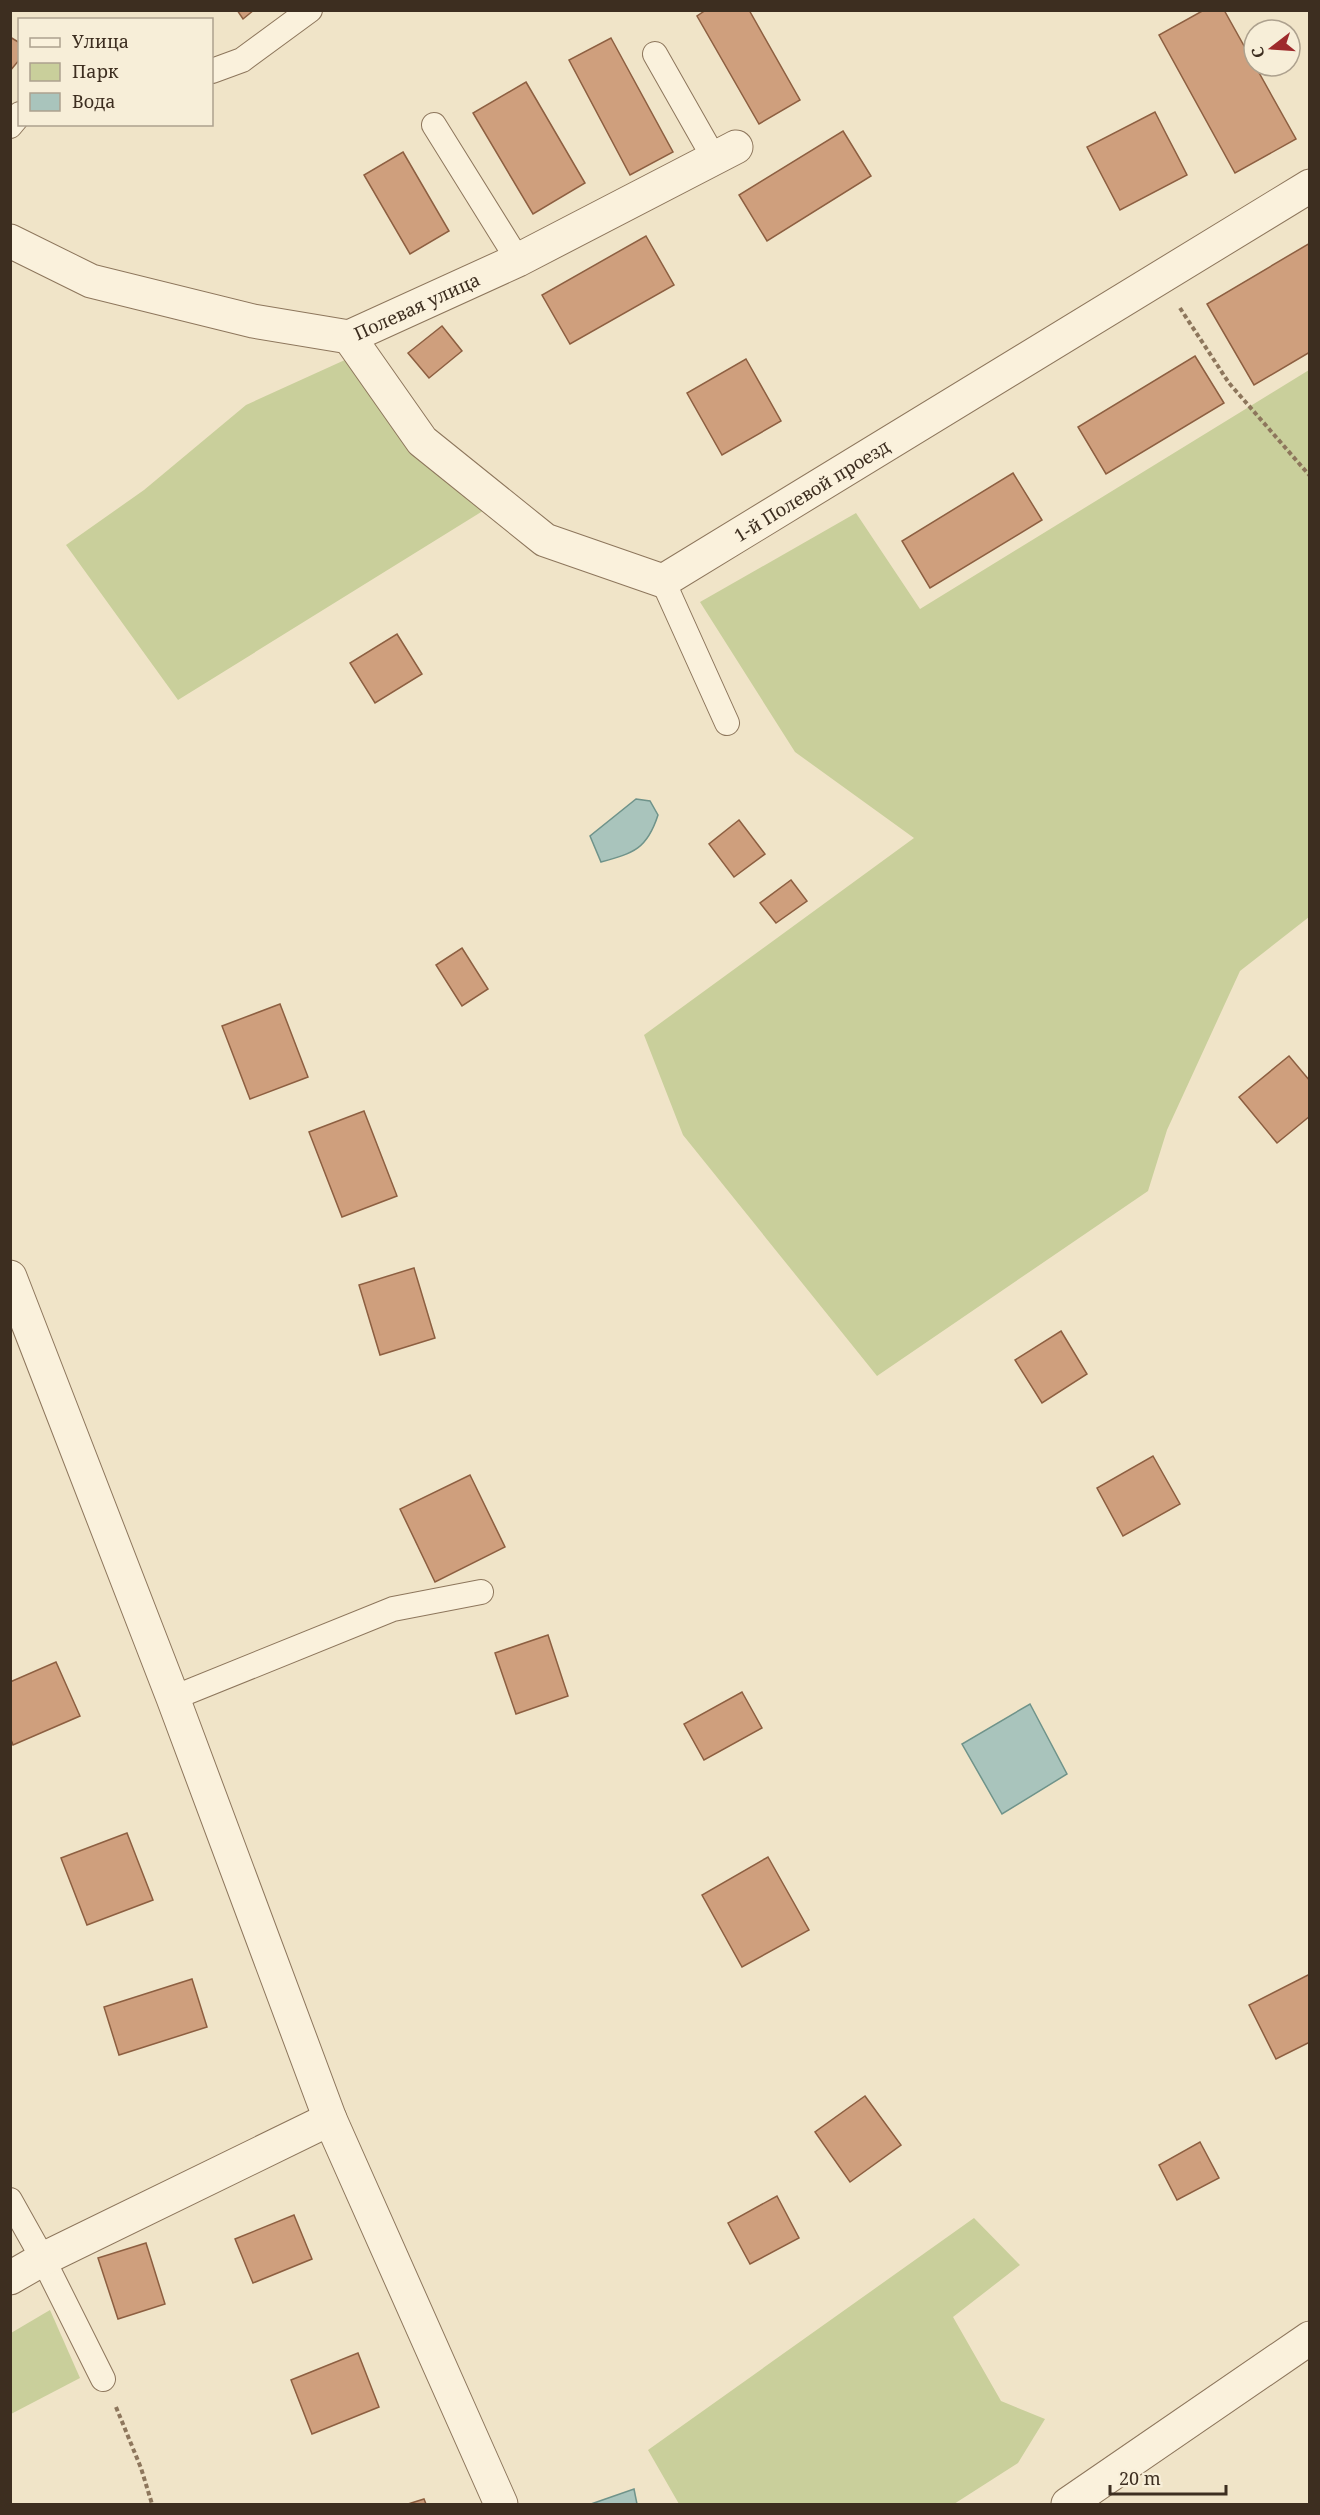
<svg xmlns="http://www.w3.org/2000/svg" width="1320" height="2515" font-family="'Noto Serif',serif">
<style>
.green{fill:#c9cf9b}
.water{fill:#a9c4bc;stroke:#6f938a;stroke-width:1.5}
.building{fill:#cf9f7d;stroke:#8d5f41;stroke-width:1.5}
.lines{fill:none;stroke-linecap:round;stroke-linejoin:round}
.lane-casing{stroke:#8d765c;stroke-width:26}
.street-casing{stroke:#8d765c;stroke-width:35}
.path{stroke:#8d765c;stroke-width:4;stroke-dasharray:4.5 3;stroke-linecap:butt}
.lane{stroke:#faf1dc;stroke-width:24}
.street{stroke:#faf1dc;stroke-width:33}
.labels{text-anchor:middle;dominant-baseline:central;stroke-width:4.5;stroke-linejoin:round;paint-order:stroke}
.street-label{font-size:18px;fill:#3d2e20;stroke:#f7eed8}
</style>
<rect width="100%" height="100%" fill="#f0e4c8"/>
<!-- green -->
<g class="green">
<polygon points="347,359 486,509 178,700 66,545 144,490 246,405"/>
<polygon points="1309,370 1309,917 1240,971 1167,1130 1148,1191 877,1376 683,1135 644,1035 914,838 795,752 700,602 856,513 920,609"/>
<polygon points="974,2218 1020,2265 953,2317 1001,2401 1045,2419 1018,2463 954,2504 679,2504 648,2450"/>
<polygon points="50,2310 80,2378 11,2414 11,2333"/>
</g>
<!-- water -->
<g class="water">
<path d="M636,799L650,801L658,815C647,849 634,853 601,862L590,836Z"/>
<polygon points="1030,1704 1067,1774 1002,1814 962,1744"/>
<polygon points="634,2489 637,2504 591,2504"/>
</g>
<!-- building -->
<g class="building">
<polygon points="237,10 254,10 243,19"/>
<polygon points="706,10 749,10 800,100 759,124 697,16"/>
<polygon points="1204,10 1224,10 1296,139 1235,173 1159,35"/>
<polygon points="10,37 20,43 20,59 10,71"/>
<polygon points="611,38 673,152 630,175 569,60"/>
<polygon points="526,82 585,183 533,214 473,113"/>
<polygon points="1155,112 1187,175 1120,210 1087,147"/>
<polygon points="843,131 871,176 767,241 739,195"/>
<polygon points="403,152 449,231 410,254 364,175"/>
<polygon points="646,236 674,285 570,344 542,295"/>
<polygon points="1310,243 1310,352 1254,385 1207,304"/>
<polygon points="442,326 462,351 429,378 408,353"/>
<polygon points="1195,356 1224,403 1106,474 1078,427"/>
<polygon points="746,359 781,421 722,455 687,393"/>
<polygon points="1013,473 1042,520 930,588 902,541"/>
<polygon points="397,634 422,674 375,703 350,663"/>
<polygon points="739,820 765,854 734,877 709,844"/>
<polygon points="791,880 807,901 776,923 760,903"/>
<polygon points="462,948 488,989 462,1006 436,965"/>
<polygon points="280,1004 308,1077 250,1099 222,1026"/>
<polygon points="1289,1056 1310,1081 1310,1116 1277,1143 1239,1097"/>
<polygon points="364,1111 397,1196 342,1217 309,1132"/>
<polygon points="414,1268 435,1338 380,1355 359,1285"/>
<polygon points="1061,1331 1087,1374 1042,1403 1015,1360"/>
<polygon points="1153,1456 1180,1504 1123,1536 1097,1488"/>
<polygon points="470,1475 505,1547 435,1582 400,1509"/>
<polygon points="548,1635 568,1696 516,1714 495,1653"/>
<polygon points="56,1662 80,1716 13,1745 10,1737 10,1682"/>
<polygon points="742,1692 762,1728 704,1760 684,1724"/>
<polygon points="127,1833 153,1900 87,1925 61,1858"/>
<polygon points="768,1857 809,1930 742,1967 702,1895"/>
<polygon points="1310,1974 1310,2042 1276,2059 1249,2005"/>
<polygon points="192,1979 207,2027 119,2055 104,2007"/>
<polygon points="865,2096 901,2145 850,2182 815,2132"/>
<polygon points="1200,2142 1219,2178 1177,2200 1159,2165"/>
<polygon points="777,2196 799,2238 750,2264 728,2223"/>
<polygon points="294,2215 312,2259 253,2283 235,2239"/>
<polygon points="146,2243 165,2304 118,2319 98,2258"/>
<polygon points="358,2353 379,2407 312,2434 291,2380"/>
<polygon points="424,2499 426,2504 408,2504"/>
</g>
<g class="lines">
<defs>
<g id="lane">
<polyline points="655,54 714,158"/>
<polyline points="212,71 242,60 310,10"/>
<polyline points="434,125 518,260"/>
<polyline points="10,126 20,114"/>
<polyline points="663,581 727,723"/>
<polyline points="173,1698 393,1609 481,1592"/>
<polyline points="10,2200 43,2259 103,2379"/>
</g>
<g id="street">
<path id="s1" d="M10,241L91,281L253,321L349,337L518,260L736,147"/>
<path id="s2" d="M349,337L422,441L545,540L663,581L1310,186"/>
<polyline points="10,1277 173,1698 330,2119 501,2504"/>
<polyline points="10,2278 43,2259 330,2119"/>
<polyline points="1068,2504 1310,2338"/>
</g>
</defs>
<!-- lane casing -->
<use href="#lane" class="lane-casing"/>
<!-- street casing -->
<use href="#street" class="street-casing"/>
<!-- path -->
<g class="path">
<polyline points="1180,308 1229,383 1310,476"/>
<polyline points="116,2407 141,2468 152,2504"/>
</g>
<!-- lane -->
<use href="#lane" class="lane"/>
<!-- street -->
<use href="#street" class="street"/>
</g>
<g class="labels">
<!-- street labels -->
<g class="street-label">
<text stroke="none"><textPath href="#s1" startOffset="429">Полевая улица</textPath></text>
<text stroke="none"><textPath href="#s2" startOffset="584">1-й Полевой проезд</textPath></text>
</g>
</g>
<!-- border -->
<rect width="1320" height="2515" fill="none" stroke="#3d2e20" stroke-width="24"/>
<!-- legend -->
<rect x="18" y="18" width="195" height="108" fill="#f7eed8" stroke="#ada18e" stroke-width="1.5"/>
<rect x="30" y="38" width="30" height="9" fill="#faf1dc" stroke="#ada18e" stroke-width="1.5"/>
<text x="72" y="48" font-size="18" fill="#3d2e20">Улица</text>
<rect x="30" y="63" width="30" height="18" fill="#c9cf9b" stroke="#ada18e" stroke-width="1.5"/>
<text x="72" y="78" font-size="18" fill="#3d2e20">Парк</text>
<rect x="30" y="93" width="30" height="18" fill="#a9c4bc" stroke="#ada18e" stroke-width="1.5"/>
<text x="72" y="108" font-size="18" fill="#3d2e20">Вода</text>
<!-- north arrow -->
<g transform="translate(1272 48) rotate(253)"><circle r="28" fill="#f7eed8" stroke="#ada18e" stroke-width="1.5"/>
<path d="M0-4.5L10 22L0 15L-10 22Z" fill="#9e2a2b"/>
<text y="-9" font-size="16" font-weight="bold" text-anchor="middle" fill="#3d2e20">С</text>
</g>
<!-- scale -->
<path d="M1110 2485v9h116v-9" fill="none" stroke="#3d2e20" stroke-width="3"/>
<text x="1119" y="2485" font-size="18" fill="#3d2e20" stroke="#f7eed8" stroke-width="4.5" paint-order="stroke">20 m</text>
</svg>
